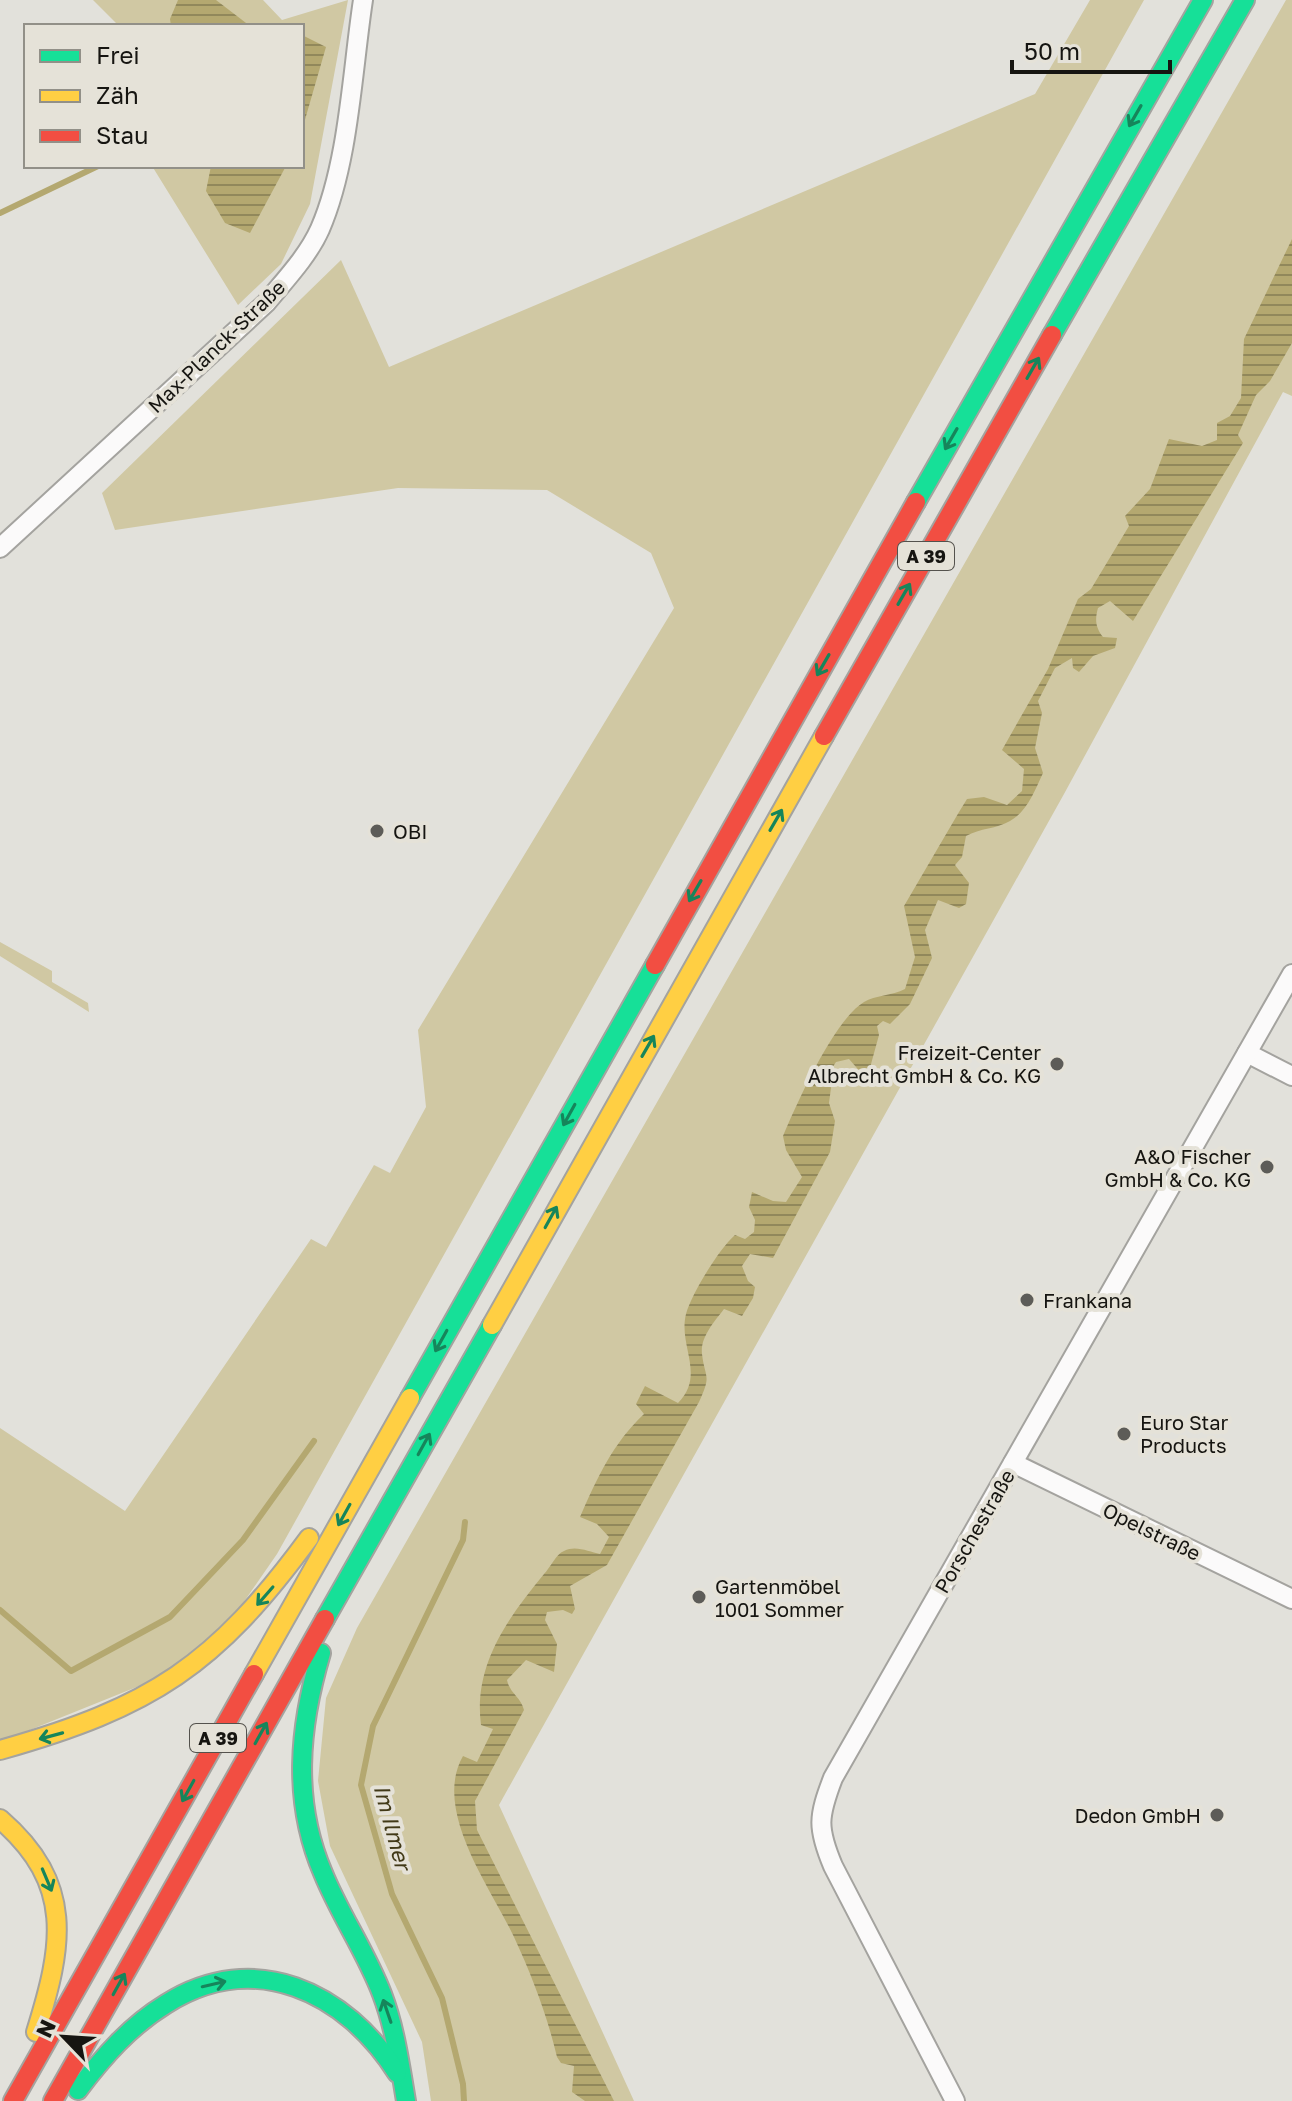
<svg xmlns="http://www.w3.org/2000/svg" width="1292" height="2101" font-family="'Golos Text',sans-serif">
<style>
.grass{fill:#d0c8a3}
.water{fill:url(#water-rules)}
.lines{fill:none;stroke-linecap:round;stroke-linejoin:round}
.stream{stroke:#b4a870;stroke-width:6}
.street-casing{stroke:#a4a39f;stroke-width:22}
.fast-casing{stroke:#a4a39f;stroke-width:22}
.slow-casing{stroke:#a4a39f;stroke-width:22}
.jam-casing{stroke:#a4a39f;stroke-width:22}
.street{stroke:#fbfafa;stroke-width:18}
.fast{stroke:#16e098;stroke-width:18}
.slow{stroke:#ffcf43;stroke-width:18}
.jam{stroke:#f24e42;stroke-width:18}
.oneway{stroke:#16855b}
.poi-dot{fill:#5d5c58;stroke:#e5e2d8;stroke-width:3}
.labels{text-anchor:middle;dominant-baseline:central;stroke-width:8;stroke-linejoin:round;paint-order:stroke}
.shield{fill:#e5e2d8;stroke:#54524d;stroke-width:2}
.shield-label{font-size:18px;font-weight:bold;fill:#161511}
.street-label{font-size:20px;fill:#161511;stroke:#e5e2d8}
.poi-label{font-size:20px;fill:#161511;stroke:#e5e2d8;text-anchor:start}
.water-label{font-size:22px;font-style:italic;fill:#413917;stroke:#e5e2d8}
</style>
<defs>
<pattern id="water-rules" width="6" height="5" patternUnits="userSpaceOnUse" patternTransform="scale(2)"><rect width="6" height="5" fill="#b4a870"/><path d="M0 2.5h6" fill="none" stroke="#91885b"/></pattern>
</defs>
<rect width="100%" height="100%" fill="#e2e1db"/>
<!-- grass -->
<g class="grass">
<polygon points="93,0 263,0 282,20 348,0 310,204 281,264 238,305 152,166 302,166 302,26 119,26"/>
<polygon points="1090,0 1144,0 277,1554 232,1619 164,1676 0,1742 0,1428 125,1511 311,1239 326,1247 374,1165 390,1173 426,1107 418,1030 674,608 651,553 547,490 398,488 115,530 102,493 341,260 389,367 1035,94"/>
<polygon points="1286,0 1292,0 1292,396 1283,392 1064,794 499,1805 634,2101 431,2101 422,2042 330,1846 318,1781 326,1698 357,1628"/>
<polygon points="0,942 52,971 52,982 88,1003 89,1012 0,956"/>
</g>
<!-- water -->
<g class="water">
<polygon points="178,0 216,0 250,26 171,26 170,19"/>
<polygon points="302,35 326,47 302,130"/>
<polygon points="211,166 286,166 250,233 225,223 206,191"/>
<path d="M1292,239V343L1270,381L1256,395L1238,435L1243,443L1133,621L1110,601L1098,608C1095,619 1095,627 1103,637L1117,638L1115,648L1093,656L1079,672L1073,668L1072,658L1055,668L1038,701L1042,713L1035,748L1043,773C1035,790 1027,812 1010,821C997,829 980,828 966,836L962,857L955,865L969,883L966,904L959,908L938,900L925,930L932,958L910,1004L890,1024L883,1021L877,1026L879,1035L868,1075H863L849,1059L836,1062L828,1074L831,1088L829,1103L835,1121L830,1152L773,1258L750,1254L742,1266L748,1281L755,1287L753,1298L742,1316L724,1309C715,1321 700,1337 702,1354C705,1379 712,1374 699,1402L607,1565L570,1586L575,1609L572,1614L563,1610L547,1612L545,1620L557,1644L554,1672L526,1660L507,1680C510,1694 521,1697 524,1710L475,1801L477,1830L614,2101H585L572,2092L574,2066L561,2063L557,2057C547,2015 532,1976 514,1937C491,1888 432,1810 463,1756L477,1762L493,1729L481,1725C473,1665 508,1618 544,1574C550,1568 556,1554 564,1551C576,1545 589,1552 600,1554L609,1537L597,1524L580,1517C597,1478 613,1443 644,1414L636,1404L645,1386L678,1403C706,1375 678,1346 686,1314C692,1293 719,1249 735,1235L745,1239L754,1232L755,1220L749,1207L752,1192L773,1201L786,1202L802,1177L786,1150L783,1136C797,1103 834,1020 864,1002C875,995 892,996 905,989L915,957L904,906L959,812L967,799L984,797L1007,805L1022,791L1024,769L1002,750L1048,669L1078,599L1091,589L1129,526L1125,516L1150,489L1169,439L1202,446L1217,440V423L1230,416L1241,398L1244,339Z"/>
</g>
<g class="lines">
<!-- stream -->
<g class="stream">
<polyline points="0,213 98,166"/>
<polyline points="0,1610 71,1671 170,1617 243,1540 314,1441"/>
<polyline points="464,2101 463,2084 442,1998 392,1894 361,1785 373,1726 463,1540 465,1522"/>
</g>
<defs>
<g id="street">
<path d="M0,548L266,303C285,280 308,256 320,229C349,162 352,72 363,0"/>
<polyline points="1247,1053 1292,1076"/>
<polyline points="1013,1463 1292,1599"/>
<path d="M955,2101L833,1866C817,1828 818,1817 833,1778L1292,974"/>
</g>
<g id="fast">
<polyline points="1052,335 1245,0"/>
<polyline points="916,502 1203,0"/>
<polyline points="410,1398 655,965"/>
<polyline points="325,1619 492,1325"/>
<path d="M321,1653C299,1727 292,1801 323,1873C340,1915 366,1952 382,1994C395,2028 400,2065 406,2101"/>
<path d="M78,2090C103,2057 130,2026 166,2004C254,1948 346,1992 397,2073"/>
</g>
<g id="slow">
<polyline points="492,1325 824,736"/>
<polyline points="254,1674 410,1398"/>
<path d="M0,1750C152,1707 215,1666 309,1538"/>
<path d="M0,1819C75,1884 63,1945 36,2032"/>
</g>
<g id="jam">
<polyline points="824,736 1052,335"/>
<polyline points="655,965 916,502"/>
<polyline points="13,2101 254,1674"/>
<polyline points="53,2101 325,1619"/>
</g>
</defs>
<!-- street casing -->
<use href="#street" class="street-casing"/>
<!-- fast casing -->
<use href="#fast" class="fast-casing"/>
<!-- slow casing -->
<use href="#slow" class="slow-casing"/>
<!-- jam casing -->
<use href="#jam" class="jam-casing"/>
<!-- street -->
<use href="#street" class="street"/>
<!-- fast -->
<use href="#fast" class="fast"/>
<!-- slow -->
<use href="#slow" class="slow"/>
<!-- jam -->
<use href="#jam" class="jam"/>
</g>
<!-- one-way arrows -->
<defs><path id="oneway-shaft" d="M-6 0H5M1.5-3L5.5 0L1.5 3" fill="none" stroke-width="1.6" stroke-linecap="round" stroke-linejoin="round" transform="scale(2)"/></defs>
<g class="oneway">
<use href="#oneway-shaft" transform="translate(1135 116) rotate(120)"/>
<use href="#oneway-shaft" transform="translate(1033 368) rotate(-60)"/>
<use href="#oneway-shaft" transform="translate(951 439) rotate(120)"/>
<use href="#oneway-shaft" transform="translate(904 594) rotate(-60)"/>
<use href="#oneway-shaft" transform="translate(823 665) rotate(120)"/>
<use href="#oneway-shaft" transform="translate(776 820) rotate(-60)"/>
<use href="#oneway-shaft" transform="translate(695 891) rotate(120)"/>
<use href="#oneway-shaft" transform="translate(648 1046) rotate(-60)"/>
<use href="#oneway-shaft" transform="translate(569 1115) rotate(119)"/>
<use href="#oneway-shaft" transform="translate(551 1217) rotate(-61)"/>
<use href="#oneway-shaft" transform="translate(441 1341) rotate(119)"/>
<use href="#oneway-shaft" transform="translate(424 1444) rotate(-61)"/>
<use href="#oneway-shaft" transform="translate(344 1515) rotate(119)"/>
<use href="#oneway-shaft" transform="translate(265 1596) rotate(131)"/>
<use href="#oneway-shaft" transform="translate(261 1733) rotate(-61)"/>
<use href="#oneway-shaft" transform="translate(51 1736) rotate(165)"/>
<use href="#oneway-shaft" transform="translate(188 1791) rotate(119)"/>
<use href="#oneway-shaft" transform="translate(47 1880) rotate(67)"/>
<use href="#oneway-shaft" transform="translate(119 1984) rotate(-61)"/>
<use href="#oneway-shaft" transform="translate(214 1984) rotate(-13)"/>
<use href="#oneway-shaft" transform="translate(387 2011) rotate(-109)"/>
</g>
<!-- markers -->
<g class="poi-dot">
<circle cx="377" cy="831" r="8"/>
<circle cx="1057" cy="1064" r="8"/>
<circle cx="1267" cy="1167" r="8"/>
<circle cx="1027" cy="1300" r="8"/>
<circle cx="1124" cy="1434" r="8"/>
<circle cx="699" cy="1597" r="8"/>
<circle cx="1217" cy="1815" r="8"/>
</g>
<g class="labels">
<!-- shield labels -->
<g class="shield">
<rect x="898" y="542" width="56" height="28" rx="6"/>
<rect x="190" y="1724" width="56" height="28" rx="6"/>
</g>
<g class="shield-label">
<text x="926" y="556">A 39</text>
<text x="218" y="1738">A 39</text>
</g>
<!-- street labels -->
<g class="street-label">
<text transform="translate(216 346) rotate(-44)">Max-Planck-Straße</text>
<text transform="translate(974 1531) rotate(-60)">Porschestraße</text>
<text transform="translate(1152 1531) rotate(26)">Opelstraße</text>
</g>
<!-- poi labels -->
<g class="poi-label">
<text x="393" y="831">OBI</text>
<text x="1041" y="1052" text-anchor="end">Freizeit-Center<tspan x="1041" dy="23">Albrecht GmbH &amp; Co. KG</tspan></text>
<text x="1251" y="1156" text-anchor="end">A&amp;O Fischer<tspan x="1251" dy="23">GmbH &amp; Co. KG</tspan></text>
<text x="1043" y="1300">Frankana</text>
<text x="1140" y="1422">Euro Star<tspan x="1140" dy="23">Products</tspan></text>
<text x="715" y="1586">Gartenmöbel<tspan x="715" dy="23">1001 Sommer</tspan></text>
<text x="1201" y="1815" text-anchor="end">Dedon GmbH</text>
</g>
<!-- water labels -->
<g class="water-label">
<text transform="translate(393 1827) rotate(75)">Im Ilmer</text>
</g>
</g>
<!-- legend -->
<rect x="24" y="24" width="280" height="144" fill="#e5e2d8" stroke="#929088" stroke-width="2"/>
<rect x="40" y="50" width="40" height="12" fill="#16e098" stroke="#929088" stroke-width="2"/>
<text x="96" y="64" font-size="24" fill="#161511">Frei</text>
<rect x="40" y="90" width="40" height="12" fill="#ffcf43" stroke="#929088" stroke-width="2"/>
<text x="96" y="104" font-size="24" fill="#161511">Zäh</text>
<rect x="40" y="130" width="40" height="12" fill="#f24e42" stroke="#929088" stroke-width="2"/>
<text x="96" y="144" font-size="24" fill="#161511">Stau</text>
<!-- north arrow -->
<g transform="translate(64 2037) rotate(295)" stroke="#e5e2d8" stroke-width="6" paint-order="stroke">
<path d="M0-6L14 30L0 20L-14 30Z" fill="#161511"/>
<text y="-12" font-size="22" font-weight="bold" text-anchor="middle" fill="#161511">N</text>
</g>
<!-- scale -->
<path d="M1012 60v12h158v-12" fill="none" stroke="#161511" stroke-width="4"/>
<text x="1024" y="60" font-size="24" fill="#161511" stroke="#e5e2d8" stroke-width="6" paint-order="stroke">50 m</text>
</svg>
